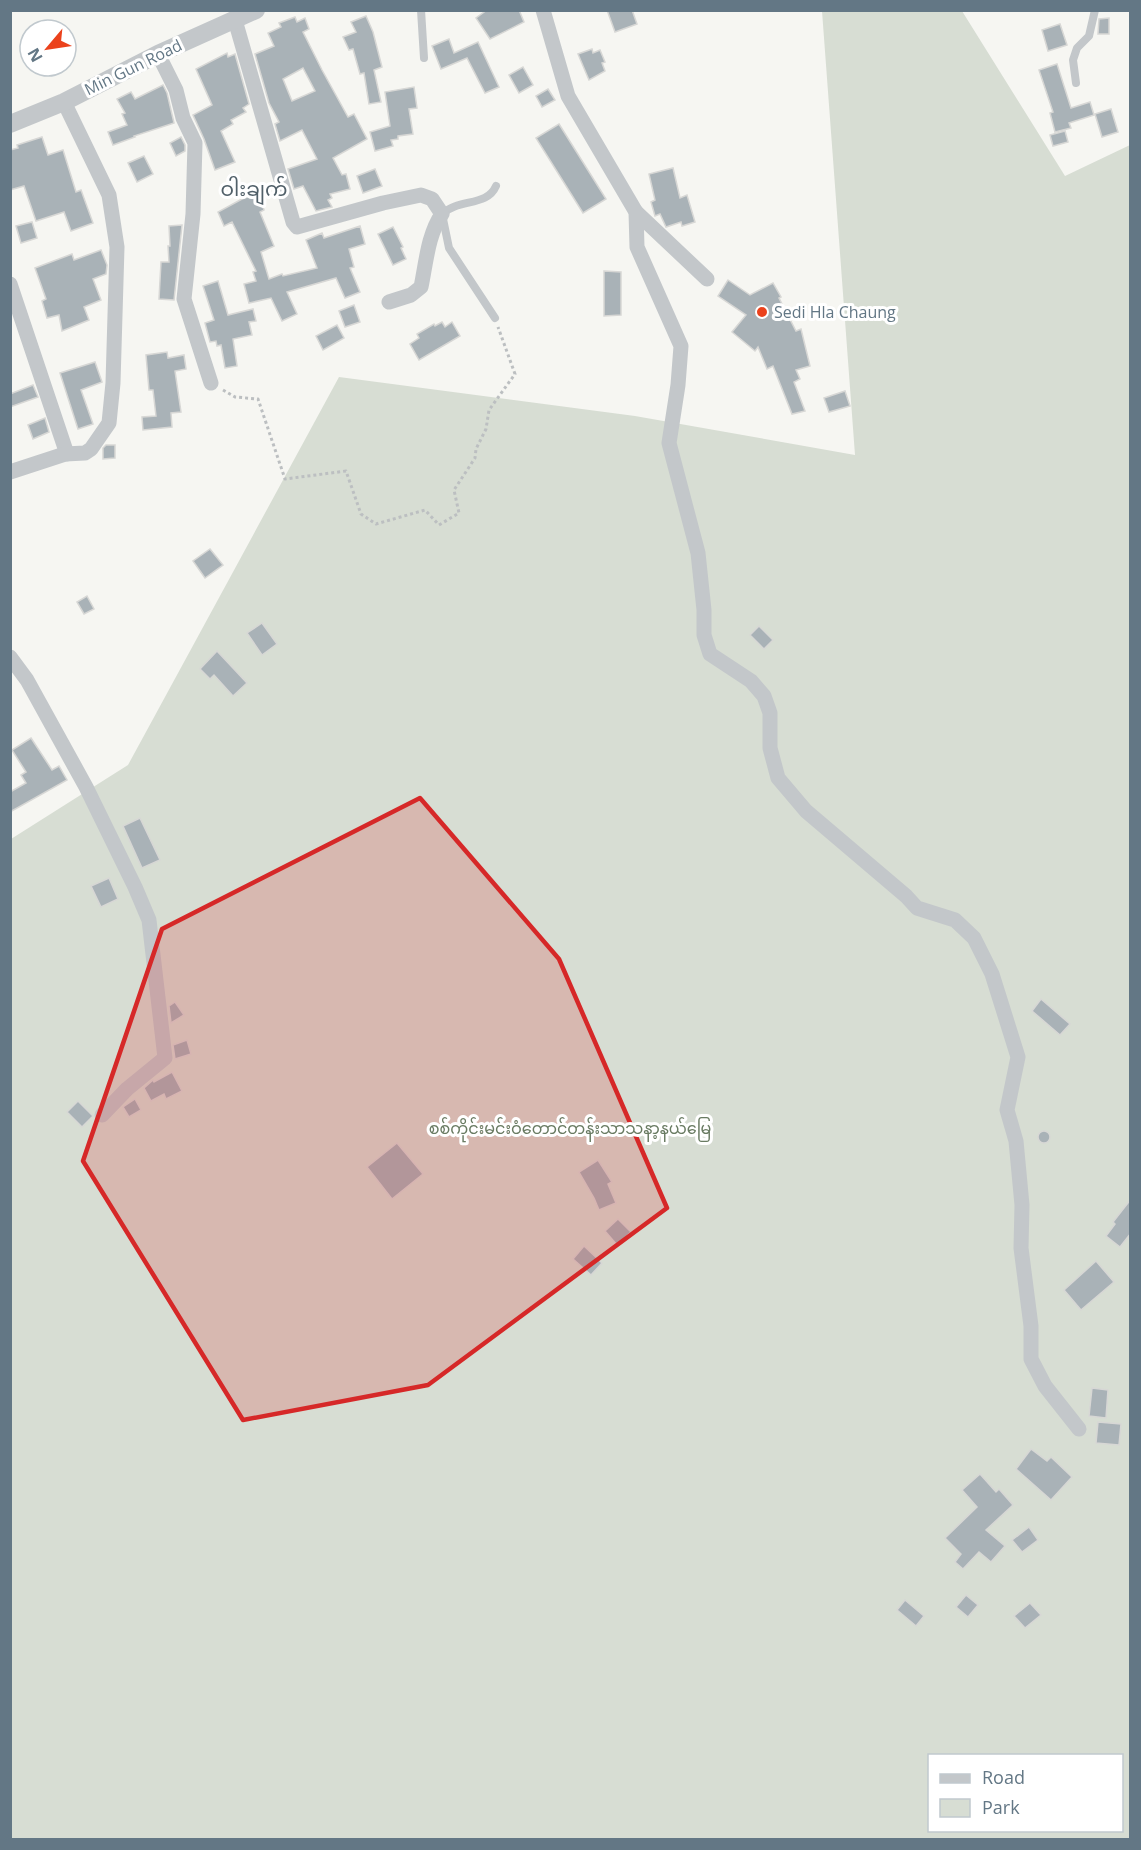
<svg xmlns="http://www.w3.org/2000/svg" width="1141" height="1850" font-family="'Open Sans','Noto Sans Myanmar',sans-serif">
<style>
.green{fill:#d7ddd3;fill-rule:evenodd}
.building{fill:#a9b2b7;stroke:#d7d7d5;stroke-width:1.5;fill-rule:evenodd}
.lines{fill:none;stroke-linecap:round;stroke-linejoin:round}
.path{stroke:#bcbfc1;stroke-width:3;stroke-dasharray:3 3;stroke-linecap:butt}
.service{stroke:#c3c7ca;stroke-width:8}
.minor{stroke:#c3c7ca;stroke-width:15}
.tertiary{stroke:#c3c7ca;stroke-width:18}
.marked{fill:#d62828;fill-opacity:0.2;stroke:#d62828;stroke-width:4.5;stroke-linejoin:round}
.poi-dot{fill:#eb421c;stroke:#fff;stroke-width:2}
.labels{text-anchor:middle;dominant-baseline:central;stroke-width:6;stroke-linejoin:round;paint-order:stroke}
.street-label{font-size:16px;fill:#637785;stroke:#fff}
.poi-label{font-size:16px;fill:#637785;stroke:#fff;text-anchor:start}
.park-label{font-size:16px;fill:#697b62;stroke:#fff}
.quarter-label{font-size:20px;fill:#516069;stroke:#fff}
</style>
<rect width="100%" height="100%" fill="#f6f6f2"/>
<!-- green -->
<path class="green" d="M822,11H962L1065,176L1130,145V1839L11,1840V839L128,765L339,377L635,416L855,455ZM930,1756H1122V1830H930Z"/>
<!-- building -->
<g class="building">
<polygon points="487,10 519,10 524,22 490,39 476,18"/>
<polygon points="607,10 632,10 637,24 615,32"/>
<polygon points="366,16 373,32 382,67 374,70 381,102 369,104 364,73 360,74 353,49 349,50 343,37 356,32 351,22"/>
<path d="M295,17L297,22L305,18L309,29L303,32L322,70L348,117L354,114L367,139L333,158L342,175L346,174L350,189L330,194L332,198L328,200L332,207L316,211L303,186L294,189L288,169L317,159L302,130L280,141L275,124L279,122L269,103L255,54L274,46L268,33L281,27L279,23ZM303,68L315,91L292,101L283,79Z"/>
<polygon points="1109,18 1109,34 1098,34 1099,19"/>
<polygon points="1060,24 1067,45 1048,51 1042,30"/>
<polygon points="449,39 454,53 478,42 499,87 485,93 467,58 441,69 432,46"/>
<polygon points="592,49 593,53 600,50 605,62 602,63 605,71 589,80 578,54"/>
<polygon points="227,53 228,57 235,54 249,104 243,108 246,112 231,120 233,124 221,131 235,162 215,170 204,139 193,115 212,105 196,69"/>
<polygon points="1057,64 1071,108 1090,102 1094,115 1069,123 1071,128 1055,132 1050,113 1053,112 1039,70"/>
<polygon points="523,67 533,85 519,93 509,75"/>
<polygon points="163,85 167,93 174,123 134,136 135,137 113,145 108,132 127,125 122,114 125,113 117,99 131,92 135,99"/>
<polygon points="414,87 417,108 409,109 413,134 398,136 398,139 391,140 393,146 375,151 370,132 390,126 385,92"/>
<polygon points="548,89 555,100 542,107 536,96"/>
<polygon points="1111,109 1118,132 1102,137 1095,114"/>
<polygon points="559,124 606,199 583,213 536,138"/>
<polygon points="1065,131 1068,142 1053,146 1050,135"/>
<polygon points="42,137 48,155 63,150 76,192 81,190 93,223 71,231 64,212 36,221 24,186 10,190 10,150 18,148 17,145"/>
<polygon points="181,137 185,145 185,151 176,156 170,143"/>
<polygon points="144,156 153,174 137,182 128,163"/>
<polygon points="673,168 680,198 687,195 695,222 682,226 681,222 666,227 660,214 655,216 651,202 655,200 649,174"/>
<polygon points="375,169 382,186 363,193 357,176"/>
<polygon points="258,193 264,210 260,212 274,246 261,252 269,279 282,274 283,276 317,268 306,240 322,233 324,238 360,226 365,244 349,249 354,267 350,268 360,292 345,298 336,278 287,292 297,314 282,321 271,298 249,303 244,284 256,281 253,272 256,271 232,222 224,226 218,212 242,199"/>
<polygon points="32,222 37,238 21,243 16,226"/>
<polygon points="182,225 174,300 159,299 161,262 169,262 168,246 170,246 169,226"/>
<polygon points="393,227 403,247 401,248 406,259 393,265 378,234"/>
<polygon points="101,250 107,265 106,274 93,279 101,300 84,307 89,320 62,331 59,315 47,318 42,301 46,299 35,268 72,254 74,260"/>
<polygon points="604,271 621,272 621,315 604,316"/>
<polygon points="728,280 750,295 773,283 781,297 779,298 796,331 801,329 810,366 796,370 800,379 794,382 805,411 792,414 773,366 767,369 758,347 755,351 732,332 746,315 718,296"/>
<polygon points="218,281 228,315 253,309 256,321 249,322 252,335 233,339 237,366 225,368 221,345 217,346 216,341 210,342 205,323 214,320 203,286"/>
<polygon points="354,305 360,322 345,327 339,311"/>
<polygon points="442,322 445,327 452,322 460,336 419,360 410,344 419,338 417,334 434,324 435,326"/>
<polygon points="337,325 344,338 323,350 316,336"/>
<polygon points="167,352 168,358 184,355 186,369 175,371 181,412 171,413 172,427 143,430 142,417 156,416 153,390 149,390 146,355"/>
<polygon points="95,362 102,382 81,390 93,424 78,429 60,373"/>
<polygon points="33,385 38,397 10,407 10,394"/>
<polygon points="845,391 850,406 829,412 824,398"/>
<polygon points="45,418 49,432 33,439 28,425"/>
<polygon points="106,445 115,445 115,458 103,459 103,448"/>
<polygon points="210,549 223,565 205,578 193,561"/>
<polygon points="87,596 94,609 84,614 77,602"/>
<polygon points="262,623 277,644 262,655 247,633"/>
<polygon points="759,626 773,640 764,649 750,635"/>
<polygon points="217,651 247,683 233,696 214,675 210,679 200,669"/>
<polygon points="31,738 52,770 59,766 67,780 10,812 10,792 26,783 21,775 26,772 12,750"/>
<polygon points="140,818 160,860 142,868 123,826"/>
<polygon points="109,878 118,899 101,907 91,886"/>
<polygon points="1041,999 1070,1024 1060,1035 1032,1011"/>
<polygon points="175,1002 184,1015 171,1023 169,1006"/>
<polygon points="187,1040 191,1054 175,1059 173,1045"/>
<polygon points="172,1072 182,1091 166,1099 164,1094 151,1101 144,1088 153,1080 154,1082"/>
<polygon points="135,1099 141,1110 129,1117 123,1107"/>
<polygon points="78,1101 93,1116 82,1127 67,1112"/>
<circle cx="1044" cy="1137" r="6"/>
<polygon points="397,1143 423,1174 392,1199 367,1167"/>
<polygon points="598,1160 612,1182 608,1184 616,1203 599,1210 594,1198 579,1172"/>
<polygon points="1131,1199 1131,1233 1120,1247 1106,1236 1115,1224 1113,1222"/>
<polygon points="618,1219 631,1232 617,1245 605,1231"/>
<polygon points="584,1246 602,1263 591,1275 573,1259"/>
<polygon points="1096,1261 1114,1282 1081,1310 1064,1290"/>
<polygon points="1092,1388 1108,1390 1106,1418 1089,1416"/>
<polygon points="1098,1422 1121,1424 1119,1445 1096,1443"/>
<polygon points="1031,1449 1047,1461 1051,1457 1072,1477 1051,1500 1016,1469"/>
<polygon points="980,1474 996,1492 999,1489 1013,1505 986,1530 1005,1546 991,1562 979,1552 963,1569 955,1562 961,1554 945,1538 977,1507 962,1490"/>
<polygon points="1029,1527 1038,1540 1022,1552 1012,1540"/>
<polygon points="966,1595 978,1605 968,1617 956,1607"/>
<polygon points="905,1600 924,1616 916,1626 897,1610"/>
<polygon points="1030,1603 1041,1615 1025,1628 1014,1616"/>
</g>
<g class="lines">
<!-- path -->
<polyline class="path" points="223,390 235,397 258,399 285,479 346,471 361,514 376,524 425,510 439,525 459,513 454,490 475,458 476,449 486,429 489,410 515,374 498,327"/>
<!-- service -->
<g class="service">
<polyline points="421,10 424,58"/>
<polyline points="1076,83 1073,60 1077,48 1089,36 1095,10"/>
<path d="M495,318L449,248L442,214C459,198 487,207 496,186"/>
</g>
<!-- minor -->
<g class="minor">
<polyline points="543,10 568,96 636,212 637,247 681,346 678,385 669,443 698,553 704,610 704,635 710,654 751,681 764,696 770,713 770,748 778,778 806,811 906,896 917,908 955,920 974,938 992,974 1018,1057 1007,1110 1016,1141 1022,1205 1021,1248 1031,1326 1031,1359 1045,1386 1079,1429"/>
<path d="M235,20L293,222L297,227L383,203L421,195L432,199L442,214C428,234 426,263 421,287L411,295L389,302"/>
<polyline points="158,54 176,90 183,118 195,143 193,214 184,299 211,383"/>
<polyline points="636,212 707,279"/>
<polyline points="10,284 67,454"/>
<polyline points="10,472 65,454 85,453 91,449 109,423 113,383 117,247 109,195 64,102"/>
<polyline points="10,657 27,680 86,787 135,887 149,920 165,1058 127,1089 102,1115"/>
</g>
<!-- tertiary -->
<polyline class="tertiary" points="10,124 64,102 158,54 256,10"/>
</g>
<!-- marked area -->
<path class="marked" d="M420,798L559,959L667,1208L428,1385L243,1420L83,1161L162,929Z"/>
<!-- markers -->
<circle class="poi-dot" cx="762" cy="312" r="6"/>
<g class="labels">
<!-- street labels -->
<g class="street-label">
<text transform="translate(133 67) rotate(-26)">Min Gun Road</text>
</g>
<!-- poi labels -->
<g class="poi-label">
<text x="774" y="312">Sedi Hla Chaung</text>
</g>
<!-- park labels -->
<g class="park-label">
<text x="570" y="1128">စစ်ကိုင်းမင်းဝံတောင်တန်းသာသနာ့နယ်မြေ</text>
</g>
<!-- quarter labels -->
<g class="quarter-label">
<text x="254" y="188">ဝါးချက်</text>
</g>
</g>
<!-- border -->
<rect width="1141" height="1850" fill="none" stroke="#637785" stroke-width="24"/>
<!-- legend -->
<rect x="928" y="1754" width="195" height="78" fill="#ffffff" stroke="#c1c9ce" stroke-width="1.5"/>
<rect x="940" y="1774" width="30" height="9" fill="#c3c7ca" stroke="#c1c9ce" stroke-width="1.5"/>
<text x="982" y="1784" font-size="18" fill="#637785">Road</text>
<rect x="940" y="1799" width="30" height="18" fill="#d7ddd3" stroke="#c1c9ce" stroke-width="1.5"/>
<text x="982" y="1814" font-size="18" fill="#637785">Park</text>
<!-- north arrow -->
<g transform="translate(48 48) rotate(241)"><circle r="28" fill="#ffffff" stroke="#c1c9ce" stroke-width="1.5"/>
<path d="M0-4.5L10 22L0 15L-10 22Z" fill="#eb421c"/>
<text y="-9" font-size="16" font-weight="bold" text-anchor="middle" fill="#637785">N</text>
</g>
</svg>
